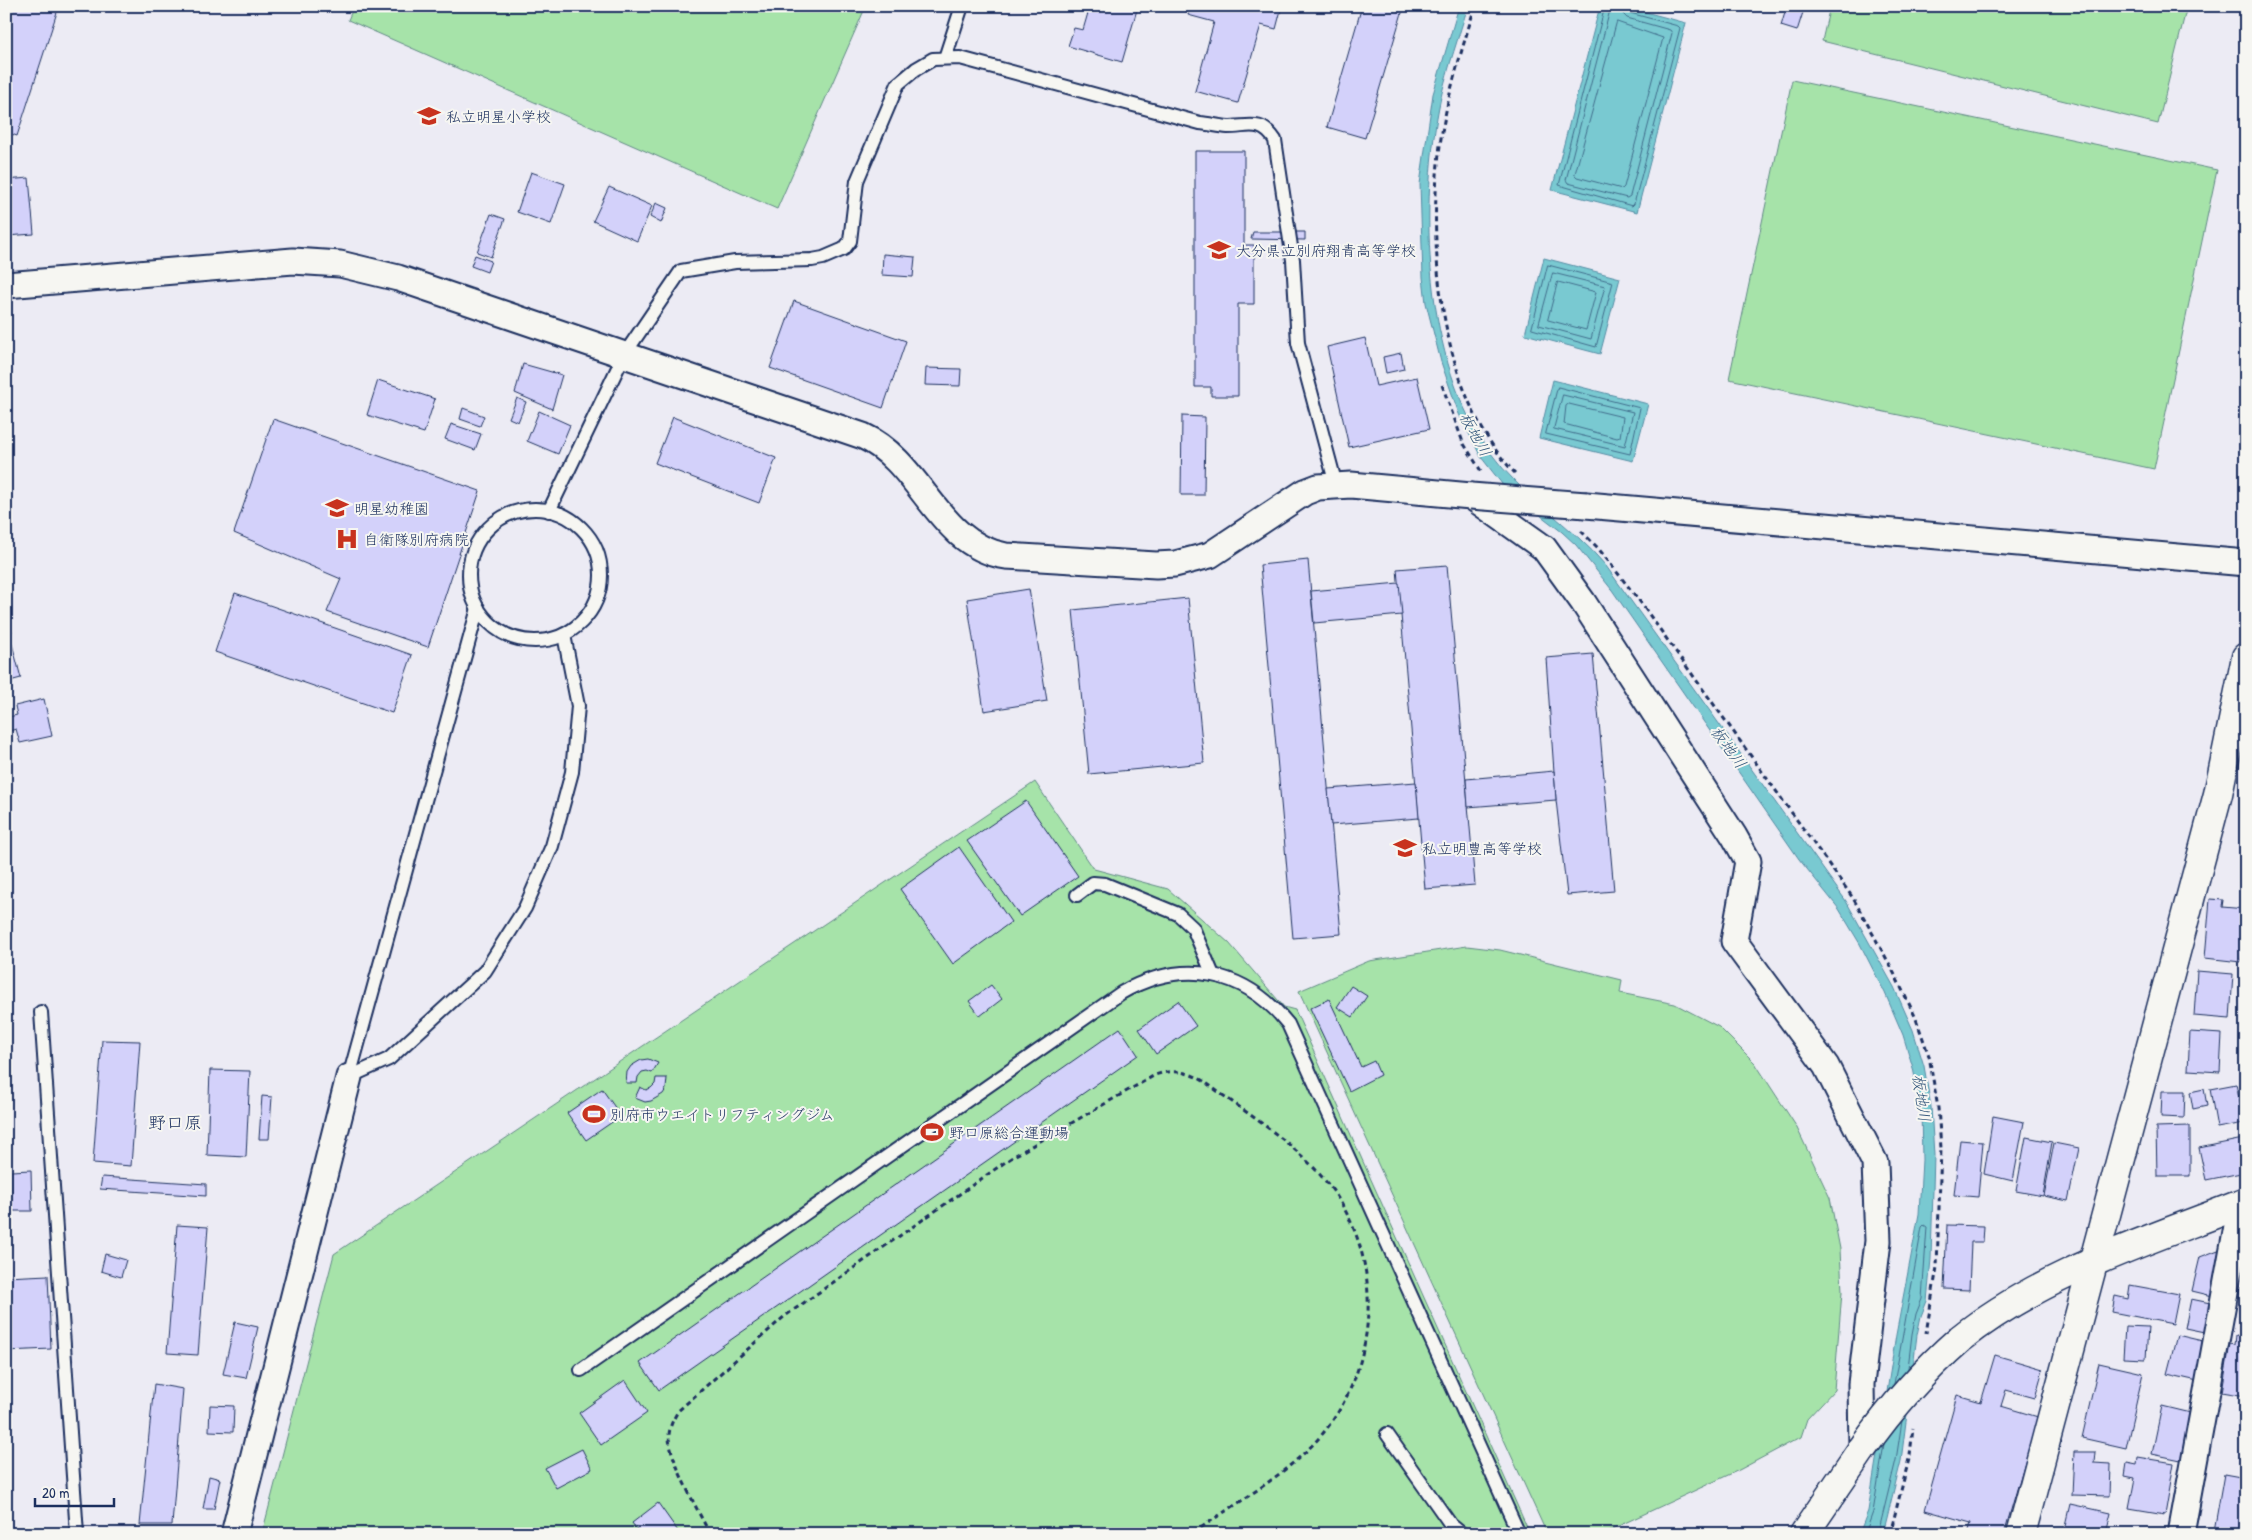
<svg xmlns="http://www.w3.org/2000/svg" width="2252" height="1540" font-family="'Patrick Hand','Klee One',sans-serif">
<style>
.green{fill:#a6e3a9;stroke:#608984}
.water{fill:#79c9d1;stroke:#538ba3}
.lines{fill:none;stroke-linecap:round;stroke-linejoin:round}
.shore{stroke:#416d8c;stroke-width:1}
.building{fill:#d3d1fa;stroke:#1b2f5e}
.lane-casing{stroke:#1b2f5e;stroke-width:16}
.street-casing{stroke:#1b2f5e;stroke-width:29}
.secondary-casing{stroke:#1b2f5e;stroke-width:31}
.path{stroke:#1b2f5e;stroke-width:3;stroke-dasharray:5 4;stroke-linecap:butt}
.lane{stroke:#f6f6f2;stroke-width:12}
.street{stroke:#f6f6f2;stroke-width:25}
.secondary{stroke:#f6f6f2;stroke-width:28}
.street-bridge-casing{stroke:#1b2f5e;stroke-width:29;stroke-linecap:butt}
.secondary-bridge-casing{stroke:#1b2f5e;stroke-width:31;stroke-linecap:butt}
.street-bridge{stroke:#f6f6f2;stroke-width:25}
.secondary-bridge{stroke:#f6f6f2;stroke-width:28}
.labels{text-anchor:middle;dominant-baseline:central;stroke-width:4;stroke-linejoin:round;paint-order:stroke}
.poi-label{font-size:15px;fill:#1b2f5e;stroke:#f6f6f2;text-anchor:start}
.water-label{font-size:16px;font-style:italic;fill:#32567b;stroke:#f6f6f2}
.quarter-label{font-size:18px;fill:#1b2f5e;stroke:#f6f6f2}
</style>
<rect width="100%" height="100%" fill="#ecebf4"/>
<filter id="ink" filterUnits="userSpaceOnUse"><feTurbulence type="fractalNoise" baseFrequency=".02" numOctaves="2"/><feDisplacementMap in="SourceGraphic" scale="10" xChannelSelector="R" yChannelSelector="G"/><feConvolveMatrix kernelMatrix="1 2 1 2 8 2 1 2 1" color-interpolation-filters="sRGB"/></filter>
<g filter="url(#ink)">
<!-- green -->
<g class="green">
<polygon points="354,6 866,6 777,209 348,20"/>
<polygon points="1830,6 2187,6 2158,124 1822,41"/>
<polygon points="1792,80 2217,170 2154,469 1729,379"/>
<polygon points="1035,782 1094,869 1168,889 1229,943 1284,1007 1295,1010 1530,1534 262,1534 334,1254"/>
<polygon points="1467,946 1500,950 1622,980 1620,993 1675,1004 1719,1027 1755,1063 1796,1126 1830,1198 1840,1249 1842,1292 1834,1390 1807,1419 1801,1437 1739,1470 1601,1534 1547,1534 1299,991 1369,961"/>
</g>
<!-- water -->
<g class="water">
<path d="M1459,6H1468C1459,36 1448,67 1441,97C1418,202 1424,364 1490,452C1522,497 1571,524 1606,566L1846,901L1894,987L1913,1030L1924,1066L1931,1107L1934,1155L1931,1259L1927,1301L1921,1316L1917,1335L1901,1461L1883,1534H1859L1868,1511L1896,1335L1919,1214L1922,1160L1921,1108L1913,1068L1903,1035L1885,993L1860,944L1839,909L1799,859L1612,590L1576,545L1562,532L1506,489L1481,457L1459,414L1441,362L1426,303L1423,277L1420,184L1433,94Z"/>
<polygon points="1600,6 1623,6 1686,23 1637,212 1552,190"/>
<polygon points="1544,258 1620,278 1600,354 1525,334"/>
<polygon points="1553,380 1648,404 1633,461 1539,438"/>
</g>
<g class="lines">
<!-- shore -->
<g class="shore">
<polyline points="1605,6 1559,185 1632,206 1634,204 1680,28 1678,26 1630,13 1627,6"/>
<polyline points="1611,6 1566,180 1568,183 1627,198 1630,196 1672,33 1670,30 1627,18 1622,13 1620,6"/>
<polygon points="1617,22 1663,38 1624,187 1622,189 1577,177 1575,175"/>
<polygon points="1548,265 1613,282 1596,347 1532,329"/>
<polygon points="1553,273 1605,286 1591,339 1539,325"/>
<polygon points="1558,282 1596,292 1586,330 1548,320"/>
<polygon points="1558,387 1640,408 1630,454 1546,434"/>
<polygon points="1563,395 1633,412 1625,446 1554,429"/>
<polygon points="1569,404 1623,417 1620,437 1617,438 1564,424 1566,406"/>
<polyline points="1894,1384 1922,1227 1924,1225 1927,1227 1922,1299 1916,1314 1912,1334 1908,1368"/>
<polyline points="1865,1534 1873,1512 1884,1444"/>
<polyline points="1878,1534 1896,1460 1902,1421"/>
</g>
</g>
<!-- building -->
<g class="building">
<polygon points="6,6 59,6 17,136 6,132"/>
<polygon points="1090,6 1138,6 1122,62 1068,46 1074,28 1083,30"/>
<polygon points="1191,6 1282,6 1276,29 1261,25 1238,103 1195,91 1214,22 1188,15"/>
<polygon points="1362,6 1404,6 1365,138 1327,127"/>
<polygon points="1787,6 1805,6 1797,31 1781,26"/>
<polygon points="1195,151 1244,151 1244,245 1254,245 1254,304 1238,304 1238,396 1211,396 1211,387 1195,387"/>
<polygon points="531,172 565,184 551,224 517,212"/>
<polygon points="29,178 34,234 6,236 6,180"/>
<polygon points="609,187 652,206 637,241 593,221"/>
<polygon points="656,203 667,208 661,223 650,217"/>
<polygon points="491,214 505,219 491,257 477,252"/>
<polygon points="1253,232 1305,232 1305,240 1251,239"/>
<polygon points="883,254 915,257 913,277 882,275"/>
<polygon points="475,255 491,261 487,272 471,266"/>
<polygon points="794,301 906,341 883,408 770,368"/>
<polygon points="1365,338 1376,386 1417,377 1429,429 1349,447 1327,347"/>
<polygon points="1401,353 1404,369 1386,373 1383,357"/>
<polygon points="523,364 562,375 552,409 515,393"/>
<polygon points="926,368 961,369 960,386 925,385"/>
<polygon points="378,380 435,399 424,433 367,415"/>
<polygon points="517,398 526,402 518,422 509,418"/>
<polygon points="463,408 484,416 480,426 460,419"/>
<polygon points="539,411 570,425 558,454 527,441"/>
<polygon points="1182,416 1205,417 1204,495 1181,495"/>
<polygon points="673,417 776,458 759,503 655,463"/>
<polygon points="273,419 480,491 428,647 327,612 341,579 234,533"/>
<polygon points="451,424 481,434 475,450 445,439"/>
<polygon points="1308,560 1341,934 1293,938 1260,565"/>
<polygon points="1447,565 1475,885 1425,889 1397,569"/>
<polygon points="1399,583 1402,615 1314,623 1311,591"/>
<polygon points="1029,589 1047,701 984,711 967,599"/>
<polygon points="235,593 412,655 392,713 215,652"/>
<polygon points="1188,598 1204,763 1089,774 1073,610"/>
<polygon points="6,615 8,615 12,632 6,633"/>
<polygon points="11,640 21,678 6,682 6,641"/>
<polygon points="1593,654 1614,891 1567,895 1556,800 1546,658"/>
<polygon points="44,699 52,736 20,743 16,729 6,732 6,705 9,717 17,715 15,706"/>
<polygon points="1554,771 1556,800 1468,807 1466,779"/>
<polygon points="1416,782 1419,818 1331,825 1328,789"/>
<polygon points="1026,801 1078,876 1020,916 967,841"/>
<polygon points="959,847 1011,922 953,964 900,889"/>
<polygon points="2210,899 2223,900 2222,907 2246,909 2241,962 2205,958"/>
<polygon points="2197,971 2233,974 2230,1019 2194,1016"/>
<polygon points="991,985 1002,999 980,1016 969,1001"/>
<polygon points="1351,986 1367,996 1353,1017 1337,1007"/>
<polygon points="1329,999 1361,1067 1374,1061 1380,1075 1349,1091 1310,1008"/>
<polygon points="1178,1001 1196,1026 1156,1054 1139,1029"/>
<polygon points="1120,1028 1138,1055 659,1390 640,1363"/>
<polygon points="2190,1032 2222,1034 2220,1072 2188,1070"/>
<polygon points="102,1040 140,1041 131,1166 93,1163"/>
<polygon points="648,1059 658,1063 652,1073 647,1071 642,1072 638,1077 637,1083 626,1083 627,1072 631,1066 641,1060"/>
<polygon points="210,1070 250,1071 246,1157 207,1155"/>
<polygon points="656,1078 667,1078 666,1089 663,1094 651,1101 645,1102 635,1098 640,1087 646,1090 651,1088 655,1084"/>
<polygon points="2236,1084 2244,1123 2217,1128 2210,1089"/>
<polygon points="602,1089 621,1116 586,1140 567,1113"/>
<polygon points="2204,1089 2207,1106 2193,1109 2190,1092"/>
<polygon points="2162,1091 2185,1091 2184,1118 2161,1117"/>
<polygon points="262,1096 272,1097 269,1139 259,1139"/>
<polygon points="1993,1116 2024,1122 2013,1181 1984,1174"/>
<polygon points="2190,1126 2190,1176 2157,1176 2156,1127"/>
<polygon points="2026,1137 2052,1142 2043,1196 2016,1191"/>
<polygon points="2243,1139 2246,1172 2206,1180 2199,1148"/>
<polygon points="1960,1140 1983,1142 1978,1197 1954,1195"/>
<polygon points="2054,1143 2079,1148 2068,1201 2044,1196"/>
<polygon points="31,1170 32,1211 12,1211 11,1171"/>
<polygon points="102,1177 206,1184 206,1196 100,1189"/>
<polygon points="177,1225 208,1227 198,1355 167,1353"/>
<polygon points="1947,1225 1984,1226 1983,1242 1971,1242 1969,1290 1944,1289"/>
<polygon points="2234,1244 2221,1298 2192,1291 2200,1257"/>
<polygon points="105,1254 126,1260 121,1277 101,1271"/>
<polygon points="48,1275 51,1349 6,1351 6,1277"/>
<polygon points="2130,1285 2179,1294 2173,1324 2112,1312 2115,1296 2128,1299"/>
<polygon points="2191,1299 2215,1304 2209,1333 2185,1328"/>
<polygon points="235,1322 258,1327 246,1378 223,1374"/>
<polygon points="2125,1326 2148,1327 2146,1359 2123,1358"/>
<polygon points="2177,1335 2211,1343 2202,1382 2167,1374"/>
<polygon points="2236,1335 2246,1337 2246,1396 2222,1392 2230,1344 2235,1345"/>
<polygon points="1995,1355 2043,1369 2035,1398 2006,1390 2001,1406 2038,1417 2004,1534 1968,1534 1971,1523 1925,1510 1957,1395 1981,1402"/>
<polygon points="2099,1363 2143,1373 2126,1448 2082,1438"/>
<polygon points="625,1380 647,1413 601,1445 579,1413"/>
<polygon points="154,1384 183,1389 172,1525 140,1525"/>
<polygon points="210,1405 234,1406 233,1432 209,1431"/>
<polygon points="2162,1406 2191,1413 2181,1460 2152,1454"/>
<polygon points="582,1449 592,1469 556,1488 545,1468"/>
<polygon points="2074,1452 2096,1452 2095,1463 2111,1464 2110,1496 2072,1495"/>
<polygon points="2138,1457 2174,1463 2165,1515 2129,1509 2135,1478 2125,1476 2127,1463 2137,1465"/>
<polygon points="2224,1474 2246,1478 2246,1534 2214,1531"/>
<polygon points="209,1476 220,1479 214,1509 203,1509"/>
<polygon points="658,1503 680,1534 640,1534 632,1523"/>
<polygon points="2070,1504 2111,1513 2106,1534 2063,1534"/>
</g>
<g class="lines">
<defs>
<g id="lane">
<polyline points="945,58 962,6"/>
<circle cx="535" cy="575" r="66"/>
<path d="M549,511L624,355L681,271L735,262L812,260L823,258L844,249L850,241L857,181L898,84L916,69L933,59L960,58L1200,123C1209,124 1219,126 1228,127C1249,127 1261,119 1275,140L1293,260L1298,343L1336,485"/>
<polyline points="1077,895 1093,883 1105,884 1178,914 1193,928 1213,975"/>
<polyline points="41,1012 77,1534"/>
<polyline points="349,1077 389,1059 485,971 525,908 552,846 572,772 578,706 564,635"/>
<polyline points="349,1077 478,608"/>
<path d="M581,1370L1121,993C1183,958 1244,969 1288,1024L1519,1534"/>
<polyline points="1387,1434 1451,1525 1462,1534"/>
</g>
<g id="street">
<path d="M6,285L293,261L340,264L398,278L863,436C922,463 937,545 1006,556L1156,565L1175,564L1210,555L1305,492L1318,487L1351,485L1471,496L1544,548L1583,602L1734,836L1748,861L1734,941L1826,1066L1875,1163L1878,1241L1861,1384L1862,1449"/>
<polyline points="1586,505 2246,563"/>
<polyline points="234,1534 349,1077"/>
<polyline points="2181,1534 2241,1204"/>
</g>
<g id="secondary">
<path d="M1960,1339C2042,1273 2148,1241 2246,1202"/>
<polyline points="1804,1534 1862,1449"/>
<polyline points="2021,1534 2218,794 2246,657"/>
</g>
</defs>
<!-- lane casing -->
<use href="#lane" class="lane-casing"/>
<!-- street casing -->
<use href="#street" class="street-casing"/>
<!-- secondary casing -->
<use href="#secondary" class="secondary-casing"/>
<!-- path -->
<g class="path">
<path d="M1475,6C1462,50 1448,93 1441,138C1426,241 1439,395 1515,473"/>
<polyline points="1442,385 1464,445"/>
<polyline points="1464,444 1481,471"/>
<polyline points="1581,531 1598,548 1638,599 1853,898 1890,965 1915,1016 1929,1056 1938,1108 1941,1148 1937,1267 1926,1333"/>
<path d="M710,1534C699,1513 669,1458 669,1437C669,1427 673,1420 678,1411L785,1316L1014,1156L1155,1075C1173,1069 1188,1071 1205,1082C1243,1111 1291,1140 1322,1177C1386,1250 1382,1366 1319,1438C1285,1476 1233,1505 1192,1534"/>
<polyline points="1890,1534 1910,1455 1913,1428"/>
</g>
<!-- lane -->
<use href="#lane" class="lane"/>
<!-- street -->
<use href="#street" class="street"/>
<!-- secondary -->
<use href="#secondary" class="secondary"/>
<defs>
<polyline id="street-bridge" points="1471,496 1586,505"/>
<path id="secondary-bridge" d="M1862,1449C1891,1408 1922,1372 1960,1339"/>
</defs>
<!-- street-bridge casing -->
<use href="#street-bridge" class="street-bridge-casing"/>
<!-- secondary-bridge casing -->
<use href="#secondary-bridge" class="secondary-bridge-casing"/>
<!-- street-bridge -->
<use href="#street-bridge" class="street-bridge"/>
<!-- secondary-bridge -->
<use href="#secondary-bridge" class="secondary-bridge"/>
</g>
</g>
<!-- icons -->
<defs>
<symbol id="school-bare" viewBox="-9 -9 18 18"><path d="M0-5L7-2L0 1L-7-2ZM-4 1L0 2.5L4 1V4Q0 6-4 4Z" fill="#c8321e" stroke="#f6f6f2" stroke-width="2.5" paint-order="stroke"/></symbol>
<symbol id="hospital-bare" viewBox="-9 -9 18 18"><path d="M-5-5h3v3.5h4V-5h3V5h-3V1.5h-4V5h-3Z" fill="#c8321e" stroke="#f6f6f2" stroke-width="2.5" paint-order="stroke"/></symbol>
<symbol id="stadium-bare" viewBox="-9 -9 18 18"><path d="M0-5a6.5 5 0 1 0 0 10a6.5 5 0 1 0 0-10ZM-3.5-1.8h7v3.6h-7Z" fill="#c8321e" stroke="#f6f6f2" stroke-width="2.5" paint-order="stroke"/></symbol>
</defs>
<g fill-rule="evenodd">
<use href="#school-bare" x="413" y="100" width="32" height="32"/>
<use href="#school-bare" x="1203" y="234" width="32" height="32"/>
<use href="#school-bare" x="321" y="492" width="32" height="32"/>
<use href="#hospital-bare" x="331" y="523" width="32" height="32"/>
<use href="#school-bare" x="1389" y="832" width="32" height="32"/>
<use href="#stadium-bare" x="578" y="1098" width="32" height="32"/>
<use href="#stadium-bare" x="916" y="1116" width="32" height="32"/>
</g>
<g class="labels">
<!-- poi labels -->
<g class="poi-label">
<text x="446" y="116">私立明星小学校</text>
<text x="1236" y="250">大分県立別府翔青高等学校</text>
<text x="354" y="508">明星幼稚園</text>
<text x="364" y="539">自衛隊別府病院</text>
<text x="1422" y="848">私立明豊高等学校</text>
<text x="610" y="1114">別府市ウエイトリフティングジム</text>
<text x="949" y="1132">野口原総合運動場</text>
</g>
<!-- water labels -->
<g class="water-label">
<text transform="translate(1476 434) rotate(61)">板地川</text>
<text transform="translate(1729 747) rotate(54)">板地川</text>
<text transform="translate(1922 1098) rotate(82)">板地川</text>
</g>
<!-- quarter labels -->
<g class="quarter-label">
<text x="175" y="1122">野口原</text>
</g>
</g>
<!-- margin -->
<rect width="2252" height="1540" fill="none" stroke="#f6f6f2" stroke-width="25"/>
<rect x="12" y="12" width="2227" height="1515" fill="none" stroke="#1b2f5e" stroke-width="2" filter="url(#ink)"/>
<!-- scale -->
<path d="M35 1498v8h79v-8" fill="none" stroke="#1b2f5e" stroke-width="2.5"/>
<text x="42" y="1498" font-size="15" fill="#1b2f5e" stroke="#f6f6f2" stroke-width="4" paint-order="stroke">20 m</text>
</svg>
